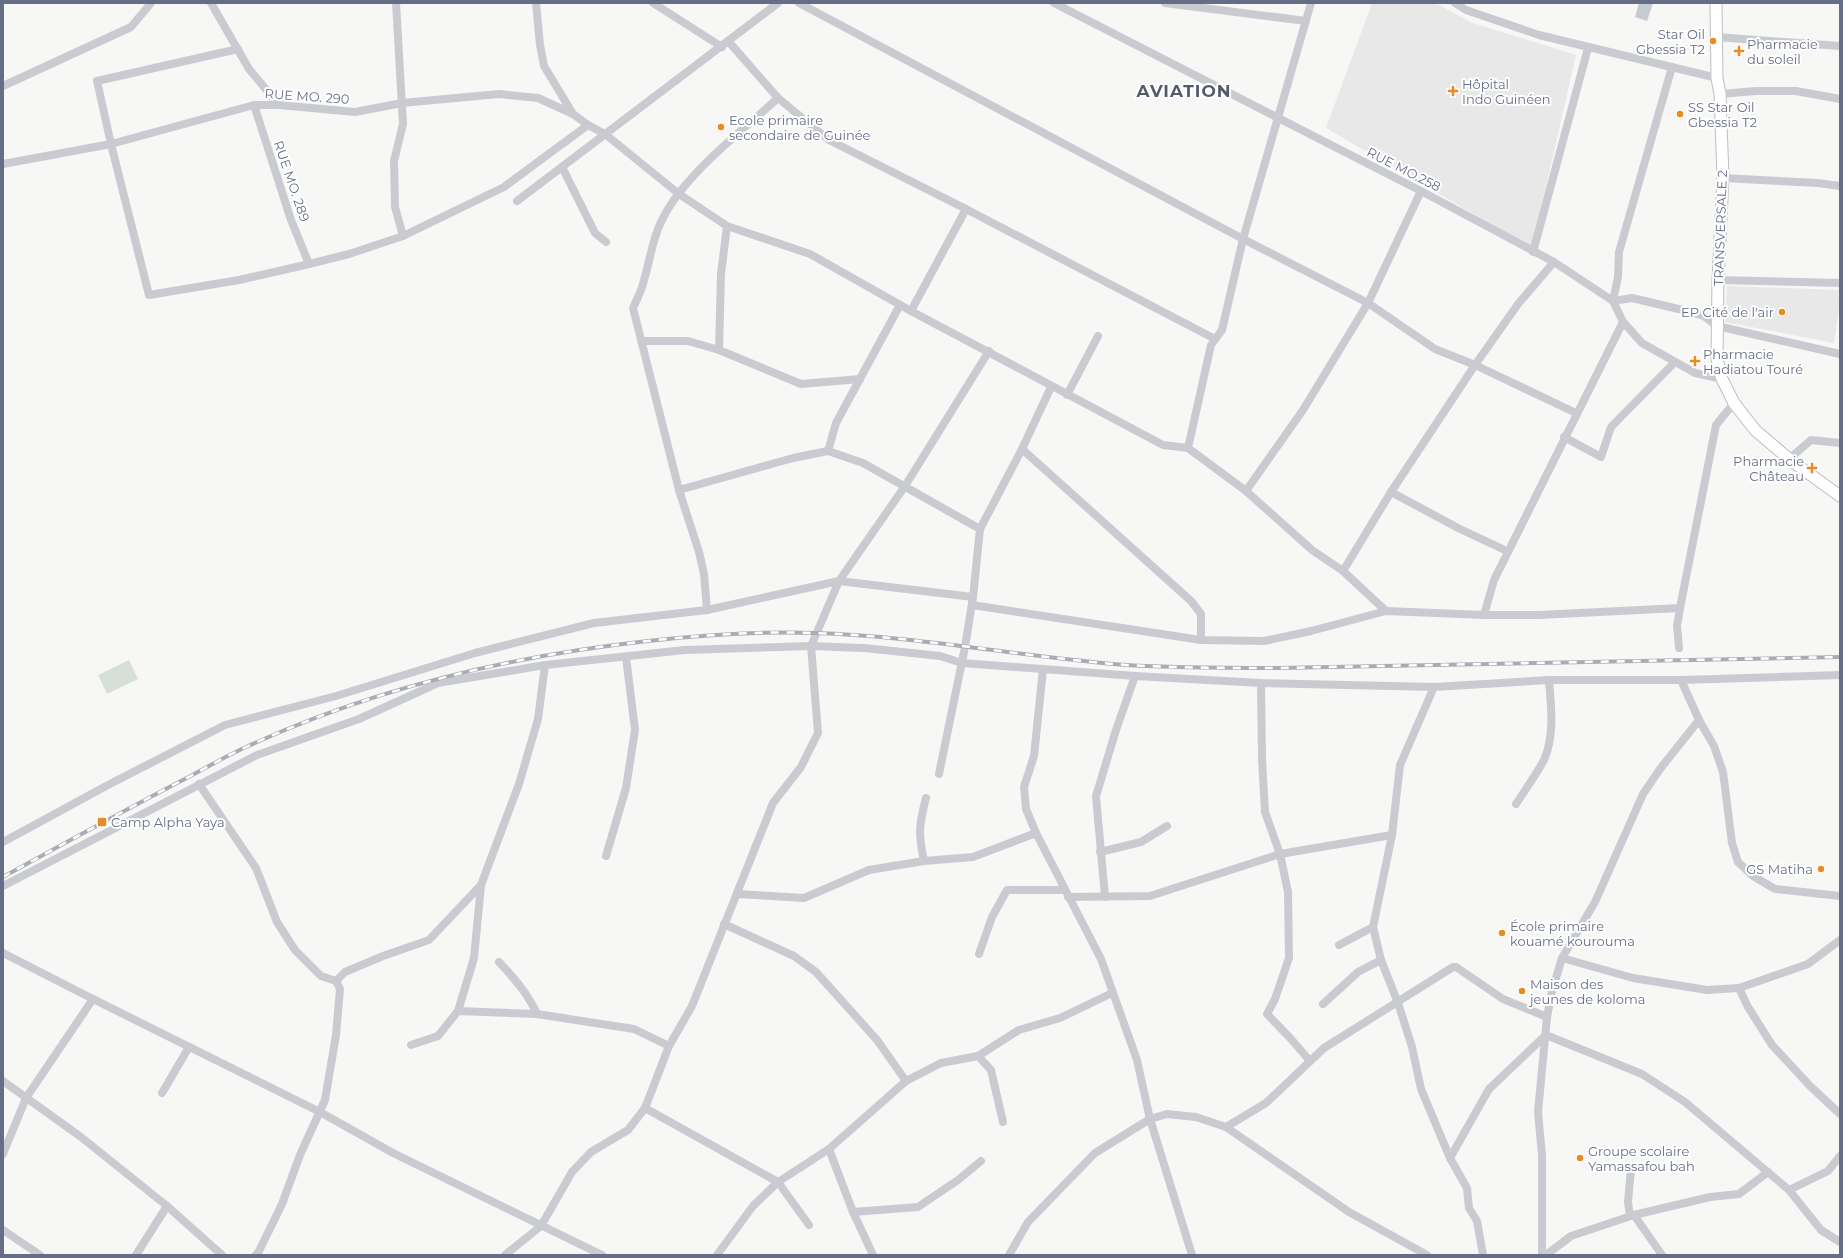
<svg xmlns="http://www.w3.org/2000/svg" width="1843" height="1258" font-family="Montserrat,sans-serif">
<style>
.built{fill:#e8e8e8}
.green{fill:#d7e0d6}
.water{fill:#c6ccd3}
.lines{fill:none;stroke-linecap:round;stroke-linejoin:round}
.major-casing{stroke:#bcbec3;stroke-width:13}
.minor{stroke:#cacbd0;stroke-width:8}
.major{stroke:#fff;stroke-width:11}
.rail-casing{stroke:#a9acb4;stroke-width:4}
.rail{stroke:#fff;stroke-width:2.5;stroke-dasharray:8;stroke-linecap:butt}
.poi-dot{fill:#e98b24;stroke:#fff;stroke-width:1.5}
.labels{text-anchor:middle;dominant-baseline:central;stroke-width:4;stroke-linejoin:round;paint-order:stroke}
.poi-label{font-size:13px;fill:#666e87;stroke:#fff;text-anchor:start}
.street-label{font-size:13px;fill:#666e87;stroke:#fff}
.district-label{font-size:17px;font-weight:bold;letter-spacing:1px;fill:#545a6b;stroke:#fff}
</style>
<rect width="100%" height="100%" fill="#f7f8f5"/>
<!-- built -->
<g class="built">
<polygon points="1372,3 1435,3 1473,23 1576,55 1532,248 1326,128"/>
<polygon points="1727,286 1840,290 1840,302 1834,343 1725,322"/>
</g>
<!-- green -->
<polygon class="green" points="129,660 138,679 107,694 98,675"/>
<!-- water -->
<polygon class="water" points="1639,3 1653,3 1647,21 1635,17"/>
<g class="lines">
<defs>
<polyline id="major" points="1716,3 1717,78 1720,94 1723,178 1718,280 1717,359 1722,379 1734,403 1755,430 1789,459 1840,496"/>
</defs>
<!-- major casing -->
<use href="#major" class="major-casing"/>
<!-- minor -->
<g class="minor">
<polyline points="211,3 249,69 279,105"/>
<polyline points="396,3 403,124 394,161 395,207 403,236"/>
<polyline points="536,3 540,45 544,66 573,114"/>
<polyline points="653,3 722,47"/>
<polyline points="799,3 1243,239 1368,303 1435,349 1475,365 1576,413"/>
<polyline points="1054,3 1421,191 1554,262 1613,301 1623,322 1642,343 1695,373 1722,379"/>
<polyline points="1165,3 1306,21"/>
<polyline points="1455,3 1466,10 1539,35 1717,78"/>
<polyline points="1716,37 1840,46"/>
<polyline points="729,42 778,98 829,140 966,209 1215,339"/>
<polyline points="238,49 97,81 111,144 149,295 239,280 309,264 349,254 403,236 504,187 588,125"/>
<polyline points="1672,67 1619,252 1618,277 1613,301 1632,298 1687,311 1704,316 1717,326 1840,354"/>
<polyline points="3,86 131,27 151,3"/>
<polyline points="1720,94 1756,91 1796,91 1840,99"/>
<polyline points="254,105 291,220 309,264"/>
<polyline points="3,164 111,144 254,105 279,105 355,112 402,103 499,94 538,98 573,114 588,125 605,134 679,194 727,226 810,254 911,311 1163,445 1188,448 1246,491 1312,550 1343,571 1386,611"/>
<polyline points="562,167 595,233 606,242"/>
<polyline points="1723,178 1818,183 1840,186"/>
<polyline points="517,201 778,3"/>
<polyline points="1533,252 1588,48"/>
<polyline points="1718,280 1840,283"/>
<polyline points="911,311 966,209"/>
<polyline points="641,341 688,341 719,350 801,384 860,379"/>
<polyline points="719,350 721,274 727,226"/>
<polyline points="1067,395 1098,336"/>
<polyline points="1564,437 1601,457 1611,427 1675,362"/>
<polyline points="1188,448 1211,345 1222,330 1243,239 1311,3"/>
<polyline points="1022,449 1191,601 1201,614 1201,640"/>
<polyline points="828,451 836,423 900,305"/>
<polyline points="1789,459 1811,440 1840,443"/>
<polyline points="679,490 793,458 828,451 863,463 980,529"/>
<polyline points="1246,491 1303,410 1368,303 1421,191"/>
<polyline points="1391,492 1460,529 1507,551"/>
<polyline points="1343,571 1391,492 1475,365 1518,304 1554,262"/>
<polyline points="972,605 1201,640 1264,641 1311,631 1386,611 1484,615 1539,615 1680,608 1716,425 1734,403"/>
<path d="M707,610L704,574L699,552L679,490L633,308C637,299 642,290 644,280C650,261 652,240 661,222C682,176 741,132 778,98"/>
<polyline points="1484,615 1494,580 1623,322"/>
<polyline points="1679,648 1677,626 1680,608"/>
<polyline points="1043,669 1034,756 1024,787 1026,809 1036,833 1101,959 1137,1060 1150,1119 1192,1255"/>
<polyline points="1681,680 1699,720 1714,746 1723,772 1732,843 1738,862 1753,876 1775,889 1840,896"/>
<polyline points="1261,683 1262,759 1265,812 1280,854 1288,892 1289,958 1275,999 1267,1014 1291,1039 1310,1061"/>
<polyline points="1434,687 1400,765 1392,835 1373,927 1381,960 1398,1003 1412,1047 1421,1089 1450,1158 1467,1188 1469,1208 1477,1221 1483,1255"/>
<polyline points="939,774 965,647 973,597 980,529 1022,449 1051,387"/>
<polyline points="199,784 256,868 277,922 295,950 321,976 336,981 340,989 336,1035 325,1100 300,1155 282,1204 259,1251 256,1255"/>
<path d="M1516,804C1525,790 1536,775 1544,760C1555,735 1551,706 1549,680"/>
<polyline points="3,842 108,785 225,725 336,696 475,653 594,623 707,610 839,581 973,597"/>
<polyline points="1100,852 1141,842 1167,826"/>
<polyline points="606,856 626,788 635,730 626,657"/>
<path d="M924,861C918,833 919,825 926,798"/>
<polyline points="3,886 257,755 359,719 438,683 545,665 685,650 811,646 864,648 940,656 962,663 1135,676 1261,683 1434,687 1549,680 1681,680 1840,675"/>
<polyline points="737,894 804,898 869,870 924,861 973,857 1036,833"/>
<polyline points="1068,897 1150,896 1280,854 1392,835"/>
<polyline points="1105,897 1096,796 1116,730 1135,676"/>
<polyline points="724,924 794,956 816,972 877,1040 906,1081"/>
<polyline points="1339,945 1373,927"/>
<polyline points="3,953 93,999 320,1112 393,1153 602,1255"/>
<polyline points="979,954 992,917 1007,890 1064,890"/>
<polyline points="1562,958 1633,978 1707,990 1739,988 1808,964 1840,940"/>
<path d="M499,962C514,978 528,994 537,1014"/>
<polyline points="336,981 345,972 383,956 429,940 481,885 519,784 538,719 545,665"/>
<polyline points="1739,988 1748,1007 1772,1045 1810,1086 1840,1114"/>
<polyline points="1323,1004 1358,972 1381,960"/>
<polyline points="458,1011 537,1014 634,1029 669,1046"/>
<polyline points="411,1045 438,1036 458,1011 474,958 481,885"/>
<polyline points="978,1056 991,1070 1003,1122"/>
<polyline points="3,1081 81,1137 167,1206 222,1255"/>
<polyline points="162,1093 189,1047"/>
<polyline points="645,1108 778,1182 809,1225"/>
<polyline points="1226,1127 1266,1103 1324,1048 1453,967 1456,967 1503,999 1547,1017"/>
<polyline points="829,1149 853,1212 873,1255"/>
<polyline points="3,1154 26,1098 93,999"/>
<polyline points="1450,1158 1489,1089 1546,1035 1642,1074 1685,1102 1789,1190 1821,1230 1840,1242"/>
<polyline points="1789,1190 1828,1171 1840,1156"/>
<polyline points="853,1212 918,1207 958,1180 981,1161"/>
<polyline points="1634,1215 1662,1255"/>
<polyline points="1630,1216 1628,1202 1631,1169"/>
<polyline points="3,1230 40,1255"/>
<polyline points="136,1255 167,1206"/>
<polyline points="505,1255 541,1226 572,1172 591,1152 628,1130 645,1108 669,1046 692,1006 773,803 801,767 818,733 811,646 839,581 905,486 989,351"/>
<polyline points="717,1255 753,1206 778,1182 829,1149 906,1081 941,1063 978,1056 1019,1030 1060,1018 1112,993"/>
<polyline points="1009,1255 1028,1222 1095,1153 1150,1119 1167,1114 1196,1117 1226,1127 1349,1212 1427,1255"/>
<polyline points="1542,1255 1542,1155 1538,1112 1547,1017 1552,991 1562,958 1595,902 1643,794 1660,769 1699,720"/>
<polyline points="1546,1255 1571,1236 1634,1215 1710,1197 1739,1194 1768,1172"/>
</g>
<!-- major -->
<use href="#major" class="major"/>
<defs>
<path id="rail" d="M3,877C61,845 120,813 179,782C201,771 222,758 244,748C371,689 510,656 648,641C703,635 759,631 814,633C918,636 1023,657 1126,665C1177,668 1228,668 1279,668L1840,657"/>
</defs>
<!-- rail casing -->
<use href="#rail" class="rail-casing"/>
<!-- rail -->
<use href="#rail" class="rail"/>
</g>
<!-- markers -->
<g class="poi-dot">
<circle cx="1713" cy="41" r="4"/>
<path d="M1737 45h4v4h4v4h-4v4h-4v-4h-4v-4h4z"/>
<path d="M1451 85h4v4h4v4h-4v4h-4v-4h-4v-4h4z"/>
<circle cx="1680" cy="114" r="4"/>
<circle cx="721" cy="127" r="4"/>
<circle cx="1782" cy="312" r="4"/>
<path d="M1693 355h4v4h4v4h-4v4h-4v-4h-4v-4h4z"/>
<path d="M1810 462h4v4h4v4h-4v4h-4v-4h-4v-4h4z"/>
<rect x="97" y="817" width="10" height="10" rx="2"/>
<circle cx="1821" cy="869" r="4"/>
<circle cx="1502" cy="933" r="4"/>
<circle cx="1522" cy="991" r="4"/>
<circle cx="1580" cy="1158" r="4"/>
</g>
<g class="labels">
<!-- poi labels -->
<g class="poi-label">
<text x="1705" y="34" text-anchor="end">Star Oil<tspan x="1705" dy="15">Gbessia T2</tspan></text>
<text x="1747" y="44">Pharmacie<tspan x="1747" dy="15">du soleil</tspan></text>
<text x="1462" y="84">Hôpital<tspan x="1462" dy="15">Indo Guinéen</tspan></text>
<text x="1688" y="107">SS Star Oil<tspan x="1688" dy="15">Gbessia T2</tspan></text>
<text x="729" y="120">Ecole primaire<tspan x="729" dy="15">secondaire de Guinée</tspan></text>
<text x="1774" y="312" text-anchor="end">EP Cité de l'air</text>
<text x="1703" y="354">Pharmacie<tspan x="1703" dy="15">Hadiatou Touré</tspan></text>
<text x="1804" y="461" text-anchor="end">Pharmacie<tspan x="1804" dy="15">Château</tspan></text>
<text x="111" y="822">Camp Alpha Yaya</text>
<text x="1813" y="869" text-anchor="end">GS Matiha</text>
<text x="1510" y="926">École primaire<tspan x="1510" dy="15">kouamé kourouma</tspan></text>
<text x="1530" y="984">Maison des<tspan x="1530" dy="15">jeunes de koloma</tspan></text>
<text x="1588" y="1151">Groupe scolaire<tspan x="1588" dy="15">Yamassafou bah</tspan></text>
</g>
<!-- street labels -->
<g class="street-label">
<text transform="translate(307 96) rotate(4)">RUE MO. 290</text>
<text transform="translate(1404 169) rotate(27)">RUE MO.258</text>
<text transform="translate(292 181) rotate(71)">RUE MO. 289</text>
<text transform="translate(1720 228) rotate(-88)">TRANSVERSALE 2</text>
</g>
<!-- district labels -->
<g class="district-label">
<text x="1184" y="91">AVIATION</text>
</g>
</g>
<!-- border -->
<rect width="1843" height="1258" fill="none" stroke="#666e87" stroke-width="8"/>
</svg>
